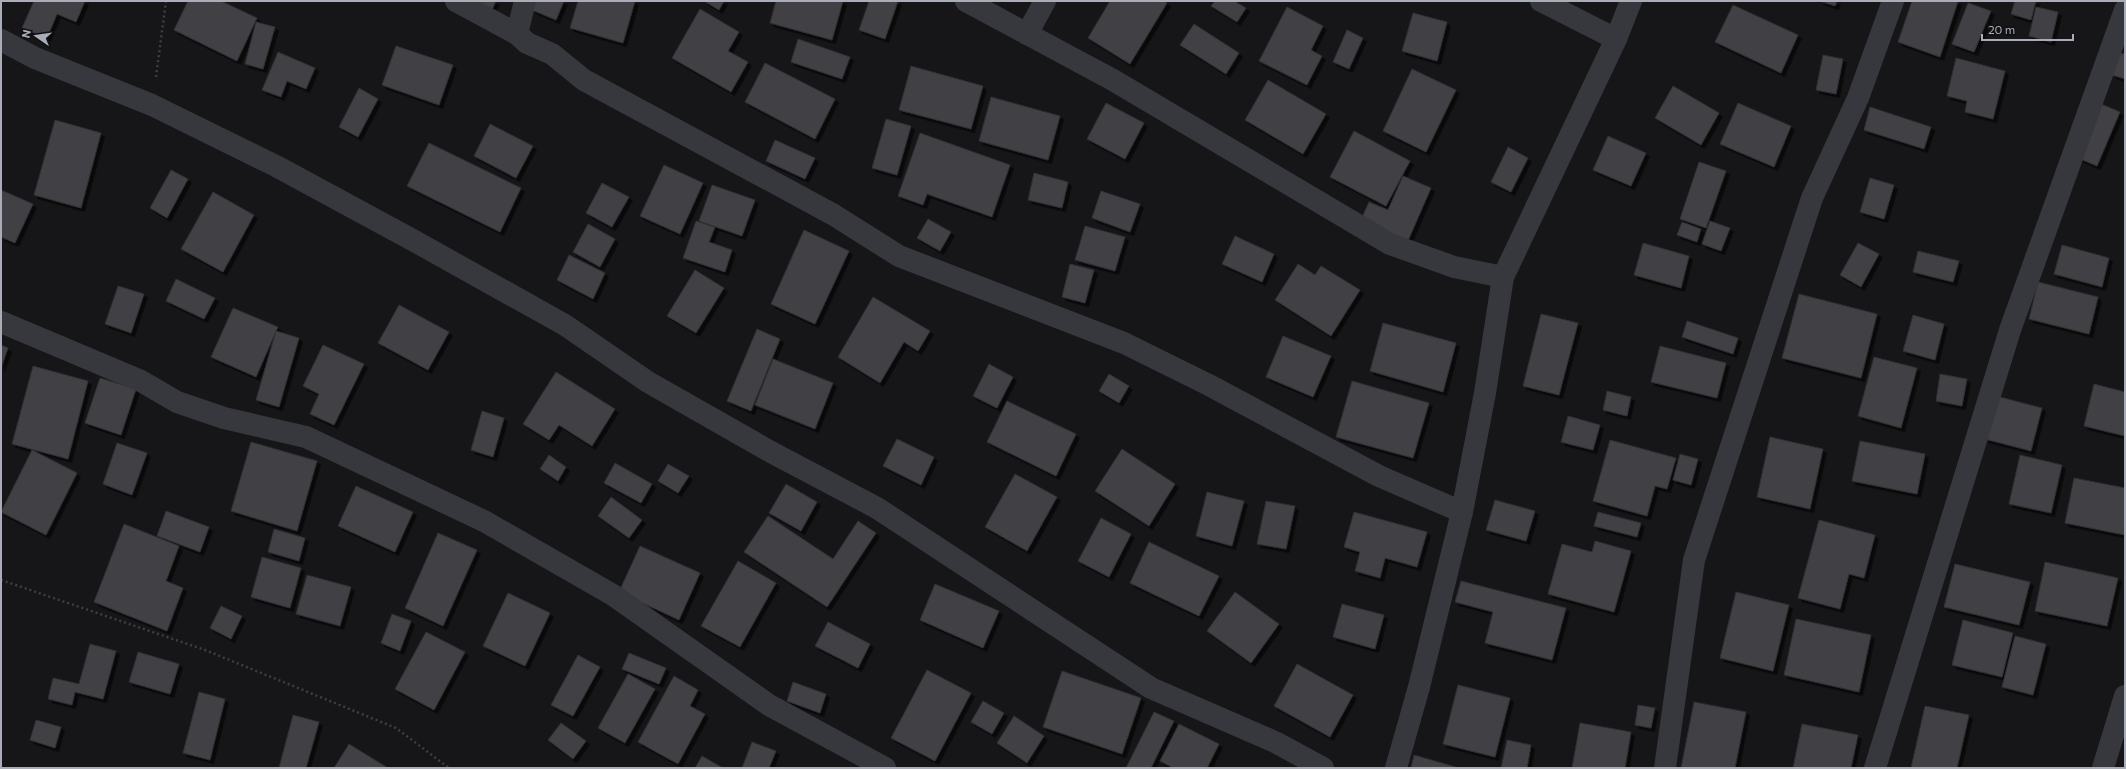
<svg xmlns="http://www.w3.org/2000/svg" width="2126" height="769" font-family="Commissioner,sans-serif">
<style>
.building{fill:#404145;stroke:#303034;filter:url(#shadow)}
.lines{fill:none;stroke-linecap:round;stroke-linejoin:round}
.path{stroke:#3d3f44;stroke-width:2.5;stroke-dasharray:2 3;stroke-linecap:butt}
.minor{stroke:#37383d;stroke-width:22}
</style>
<defs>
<filter id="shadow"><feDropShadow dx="3.5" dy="3.5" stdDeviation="0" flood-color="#0009"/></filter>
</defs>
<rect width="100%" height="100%" fill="#161618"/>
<!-- building -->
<g class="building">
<polygon points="34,1 85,1 76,22 57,14 47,38 22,28"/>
<polygon points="188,1 221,1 257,18 237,61 174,30"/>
<polygon points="463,1 496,1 490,14"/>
<polygon points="536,1 564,1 556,20 532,10"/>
<polygon points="578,1 635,1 623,43 570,28"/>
<polygon points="704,1 724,1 719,10"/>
<polygon points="776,1 843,1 832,40 770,23"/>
<polygon points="869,1 898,1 885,39 859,30"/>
<polygon points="1110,1 1164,1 1167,3 1130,64 1088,38"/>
<polygon points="1215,1 1234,1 1246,8 1237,22 1211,6"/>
<polygon points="1820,1 1837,1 1835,6"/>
<polygon points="1912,1 1958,1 1940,57 1898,42"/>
<polygon points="2015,1 2036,1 2031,20 2011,14"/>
<polygon points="1968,3 1991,11 1974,52 1952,44"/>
<polygon points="1733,5 1798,35 1781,73 1715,42"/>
<polygon points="1287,7 1323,26 1311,50 1322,56 1307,85 1259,61"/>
<polygon points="2036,7 2058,12 2051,42 2029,36"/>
<polygon points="700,9 739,32 728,51 748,62 731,92 672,58"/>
<polygon points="1413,13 1447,22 1437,61 1402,51"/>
<polygon points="256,22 275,27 263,69 245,64"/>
<polygon points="1194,24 1239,53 1226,74 1180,45"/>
<polygon points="1347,30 1363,38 1349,69 1333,62"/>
<polygon points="798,39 850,57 842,79 791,62"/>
<polygon points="396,46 453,65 439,105 382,85"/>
<polygon points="278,52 315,68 306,89 287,81 281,97 262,90"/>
<polygon points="2118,53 2125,54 2125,79 2112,75"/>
<polygon points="1823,55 1843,59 1836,94 1816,90"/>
<polygon points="1956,58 2005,71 1993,119 1965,112 1967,101 1947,96"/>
<polygon points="765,63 835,99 815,139 745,102"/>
<polygon points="911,66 983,86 971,129 899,110"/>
<polygon points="1412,69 1456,90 1426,152 1383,131"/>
<polygon points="1268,80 1326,114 1303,154 1245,120"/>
<polygon points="1673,86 1719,113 1701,145 1655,118"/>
<polygon points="359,88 378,99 358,137 339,127"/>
<polygon points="991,97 1060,116 1048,160 979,141"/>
<polygon points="1106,103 1144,123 1125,159 1087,139"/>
<polygon points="1738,103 1791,126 1774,167 1720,144"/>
<polygon points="2101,104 2120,112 2097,166 2078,158"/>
<polygon points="1870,107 1931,127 1924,149 1864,130"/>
<polygon points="886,119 911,126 897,175 872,168"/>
<polygon points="55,120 101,133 81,208 34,195"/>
<polygon points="490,124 533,146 516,178 474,156"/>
<polygon points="1354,131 1410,161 1386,206 1330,177"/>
<polygon points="920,133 1010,165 992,217 927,194 923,205 898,196"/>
<polygon points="1608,136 1646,153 1631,186 1593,170"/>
<polygon points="775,140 815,158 805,179 766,161"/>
<polygon points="429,143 521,188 500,232 407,186"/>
<polygon points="1508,147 1528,158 1511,192 1491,182"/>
<polygon points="1699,162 1726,171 1706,228 1680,219"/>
<polygon points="664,165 703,183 680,234 640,216"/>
<polygon points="171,170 188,179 167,218 150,208"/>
<polygon points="1034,173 1068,182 1062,208 1028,200"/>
<polygon points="1403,176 1431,188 1407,243 1360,222 1369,202 1388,210"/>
<polygon points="1870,178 1894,185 1884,219 1860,212"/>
<polygon points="602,183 629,197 612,227 586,213"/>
<polygon points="712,185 755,200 742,236 699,221"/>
<polygon points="1,190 33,204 15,243 1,237"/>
<polygon points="1101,191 1140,204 1130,232 1092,218"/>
<polygon points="213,192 254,215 223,272 181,249"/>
<polygon points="928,219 951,232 940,251 917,238"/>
<polygon points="696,221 715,227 709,242 732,250 725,272 683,258"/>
<polygon points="1710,221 1730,228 1721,251 1702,244"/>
<polygon points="1682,222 1701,229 1697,242 1677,235"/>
<polygon points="588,224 615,239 600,267 573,252"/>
<polygon points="1085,226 1125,237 1115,271 1075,260"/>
<polygon points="804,230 849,251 815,324 771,304"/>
<polygon points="1235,236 1274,254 1262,282 1222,264"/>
<polygon points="1643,243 1689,256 1681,288 1634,275"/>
<polygon points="1858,243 1879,254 1861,287 1840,275"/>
<polygon points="2062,245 2109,258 2102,287 2054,274"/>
<polygon points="1918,251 1959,261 1953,282 1913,272"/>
<polygon points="569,255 605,273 593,299 557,280"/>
<polygon points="1070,264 1094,270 1085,303 1062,297"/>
<polygon points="1298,264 1315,275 1321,266 1360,290 1331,336 1275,300"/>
<polygon points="695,270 724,288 696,333 667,316"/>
<polygon points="176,279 215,298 204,319 166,301"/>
<polygon points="2038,282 2098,297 2089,334 2029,319"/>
<polygon points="118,286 144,294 131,333 105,324"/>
<polygon points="1799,294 1877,314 1861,378 1782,358"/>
<polygon points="873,297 930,331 918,351 904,342 880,383 838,357"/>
<polygon points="399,305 449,332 428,370 378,343"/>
<polygon points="233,308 278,327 256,377 211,357"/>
<polygon points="1541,314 1578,323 1559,395 1523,386"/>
<polygon points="1913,315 1944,324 1935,360 1903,351"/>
<polygon points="1687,321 1738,338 1733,354 1682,337"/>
<polygon points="1383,323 1456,343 1443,392 1370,371"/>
<polygon points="757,329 780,339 751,411 727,401"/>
<polygon points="276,331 299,338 279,407 256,400"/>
<polygon points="1283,336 1331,356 1313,397 1266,377"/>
<polygon points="1,345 8,348 1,368"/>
<polygon points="323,345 364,364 334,425 310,414 319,394 303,386"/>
<polygon points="1660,346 1726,363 1717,398 1651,382"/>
<polygon points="1874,357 1917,368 1901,428 1858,416"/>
<polygon points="773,359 833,383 815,429 755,405"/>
<polygon points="989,364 1013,377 997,408 973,396"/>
<polygon points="33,366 88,381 68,459 12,444"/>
<polygon points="556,372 615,409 592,446 559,425 549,440 523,424"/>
<polygon points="1109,374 1129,386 1119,403 1099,391"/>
<polygon points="1940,374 1967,379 1962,406 1936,401"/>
<polygon points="100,378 136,389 121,435 85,423"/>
<polygon points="1352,381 1429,403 1413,458 1336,437"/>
<polygon points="2094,384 2125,392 2125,436 2084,426"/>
<polygon points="1607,391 1631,397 1627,416 1603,410"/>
<polygon points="1996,396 2042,408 2031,451 1985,439"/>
<polygon points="1007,401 1076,434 1056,476 987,442"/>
<polygon points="482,411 504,418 493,457 471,450"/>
<polygon points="1568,416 1600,425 1593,450 1561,442"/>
<polygon points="1770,437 1823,449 1810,509 1757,497"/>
<polygon points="897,439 934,457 921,485 883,466"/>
<polygon points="1610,440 1676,458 1667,489 1655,486 1647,516 1593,501"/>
<polygon points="1860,441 1925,454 1917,494 1852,481"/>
<polygon points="251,442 317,461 297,531 231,511"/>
<polygon points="117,443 147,453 132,495 103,484"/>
<polygon points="1122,449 1175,484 1149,526 1095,491"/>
<polygon points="32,450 77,473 46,535 1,512"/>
<polygon points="1680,454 1698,459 1691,485 1673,480"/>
<polygon points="549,455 566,467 558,481 540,469"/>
<polygon points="2020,455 2062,465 2051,513 2009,504"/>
<polygon points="615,463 652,484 641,503 604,483"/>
<polygon points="668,464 689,476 678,493 658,481"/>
<polygon points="1015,474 1057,497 1027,551 985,527"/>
<polygon points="2074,478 2125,488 2125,535 2065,523"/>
<polygon points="786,484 817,502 801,531 769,513"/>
<polygon points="356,486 413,512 395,552 338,526"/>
<polygon points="1207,492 1244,501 1232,546 1196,536"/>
<polygon points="611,497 642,520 629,538 598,516"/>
<polygon points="1495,500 1535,511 1526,541 1486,530"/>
<polygon points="1266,501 1295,506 1286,549 1257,544"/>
<polygon points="166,511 209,527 200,552 157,536"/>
<polygon points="1354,512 1427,532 1417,567 1385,558 1380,578 1355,571 1360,552 1344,547"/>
<polygon points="1598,512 1641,523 1637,537 1594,526"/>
<polygon points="768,516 833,559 858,521 876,533 827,607 744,552"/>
<polygon points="1101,518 1131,534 1109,577 1078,561"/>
<polygon points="1819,520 1875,535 1864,578 1849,574 1840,609 1798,598"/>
<polygon points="124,524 179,546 166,581 183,588 167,631 94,602"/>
<polygon points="274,529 305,538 299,561 268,552"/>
<polygon points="438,533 477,550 443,626 405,608"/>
<polygon points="1595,541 1631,551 1614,612 1548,594 1562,544 1592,552"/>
<polygon points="1149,542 1219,576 1199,616 1130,583"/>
<polygon points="640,546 700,573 679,620 619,592"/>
<polygon points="262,557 301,568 290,608 251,597"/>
<polygon points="738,561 776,583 740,647 701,626"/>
<polygon points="2045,562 2118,578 2107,626 2035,611"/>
<polygon points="1955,564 2030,582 2019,625 1944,607"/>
<polygon points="307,575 351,587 340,626 296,614"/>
<polygon points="1461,581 1566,608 1552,660 1485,643 1493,612 1455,602"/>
<polygon points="935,584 999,611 983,648 920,620"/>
<polygon points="1235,592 1279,624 1251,663 1207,631"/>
<polygon points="1736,592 1789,605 1773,671 1720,658"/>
<polygon points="508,593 550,613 525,666 483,646"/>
<polygon points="1342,604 1384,615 1375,649 1333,637"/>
<polygon points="221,606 242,616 231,639 210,628"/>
<polygon points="392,614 411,621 400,651 381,643"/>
<polygon points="1796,619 1871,635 1859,692 1784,675"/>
<polygon points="1963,620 2013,633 2002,677 1952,665"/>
<polygon points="828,622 870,644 858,668 815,646"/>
<polygon points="426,632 465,652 434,710 395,689"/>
<polygon points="2015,636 2046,644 2033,695 2002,687"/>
<polygon points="90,644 116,651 103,699 75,692 72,705 48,699 53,678 79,684"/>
<polygon points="138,652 179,664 170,694 129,682"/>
<polygon points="629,653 666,668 659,684 622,669"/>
<polygon points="578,655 600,667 573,716 551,705"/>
<polygon points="1297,664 1353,695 1330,737 1274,706"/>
<polygon points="927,670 971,693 935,761 891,738"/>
<polygon points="1062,671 1141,698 1122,754 1043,727"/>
<polygon points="628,674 655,689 625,743 598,728"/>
<polygon points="674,676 698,690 690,706 705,714 678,764 638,742"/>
<polygon points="793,682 826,694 820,713 787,701"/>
<polygon points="1458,685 1510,698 1495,757 1443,744"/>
<polygon points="199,692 225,699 210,760 183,753"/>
<polygon points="983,701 1004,713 992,734 971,722"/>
<polygon points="1694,702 1746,712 1735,768 1681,768"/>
<polygon points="1638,705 1655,708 1651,728 1635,725"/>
<polygon points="1925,706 1969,715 1957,768 1911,768"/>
<polygon points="1154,712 1174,721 1151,768 1126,768"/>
<polygon points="293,715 319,722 306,768 279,768"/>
<polygon points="1014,716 1044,736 1027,763 997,743"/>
<polygon points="36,720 61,727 55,748 30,740"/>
<polygon points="561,723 586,741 573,759 548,740"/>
<polygon points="1580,723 1631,732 1625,768 1572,768"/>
<polygon points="1179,724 1219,744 1207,768 1173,768 1160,761"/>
<polygon points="1802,724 1858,735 1851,768 1793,768"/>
<polygon points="1507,740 1531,745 1527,768 1501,768"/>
<polygon points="752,742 776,751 769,768 742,768"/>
<polygon points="349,744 388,768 334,768"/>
<polygon points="1414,755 1459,768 1411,768"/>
<polygon points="702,756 723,768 695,768"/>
</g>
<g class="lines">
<!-- path -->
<g class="path">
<polyline points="156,77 166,1"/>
<polyline points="1,580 205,650 396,728 449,768"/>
</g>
<!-- minor -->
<g class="minor">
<polyline points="456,1 517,34 527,43 552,54 584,80 834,215 899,256 1124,343 1209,385 1379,476 1462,512"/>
<polyline points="966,1 1113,80 1390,244 1454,267 1503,277"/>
<polyline points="1541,1 1616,39"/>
<polyline points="517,34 525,1"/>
<polyline points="1027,34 1045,1"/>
<polyline points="1,40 35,58 152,105 276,166 409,238 565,325 648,382 771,452 877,508 1151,688 1275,742 1323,768"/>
<polyline points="1,322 141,381 177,402 224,418 306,437 484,521 613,595 769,705 885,768"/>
<polyline points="1396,768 1419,687 1462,512 1485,393 1503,277 1616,39 1631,1"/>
<polyline points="1665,768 1694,560 1812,198 1858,98 1893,1"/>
<polyline points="1875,768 2010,330 2125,10"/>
<polyline points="2103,768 2125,696"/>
</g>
</g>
<!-- border -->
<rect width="2126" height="769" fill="none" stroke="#a8adb8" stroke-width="4"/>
<!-- north arrow -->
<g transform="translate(36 36) rotate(283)" stroke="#111113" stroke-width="3" paint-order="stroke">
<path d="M0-3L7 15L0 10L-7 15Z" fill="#a8adb8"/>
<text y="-6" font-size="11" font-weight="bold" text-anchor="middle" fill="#a8adb8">N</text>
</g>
<!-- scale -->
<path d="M1982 34v6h91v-6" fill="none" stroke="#a8adb8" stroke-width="2"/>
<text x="1988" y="34" font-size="12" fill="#a8adb8" stroke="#111113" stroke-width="3" paint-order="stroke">20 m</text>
</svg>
